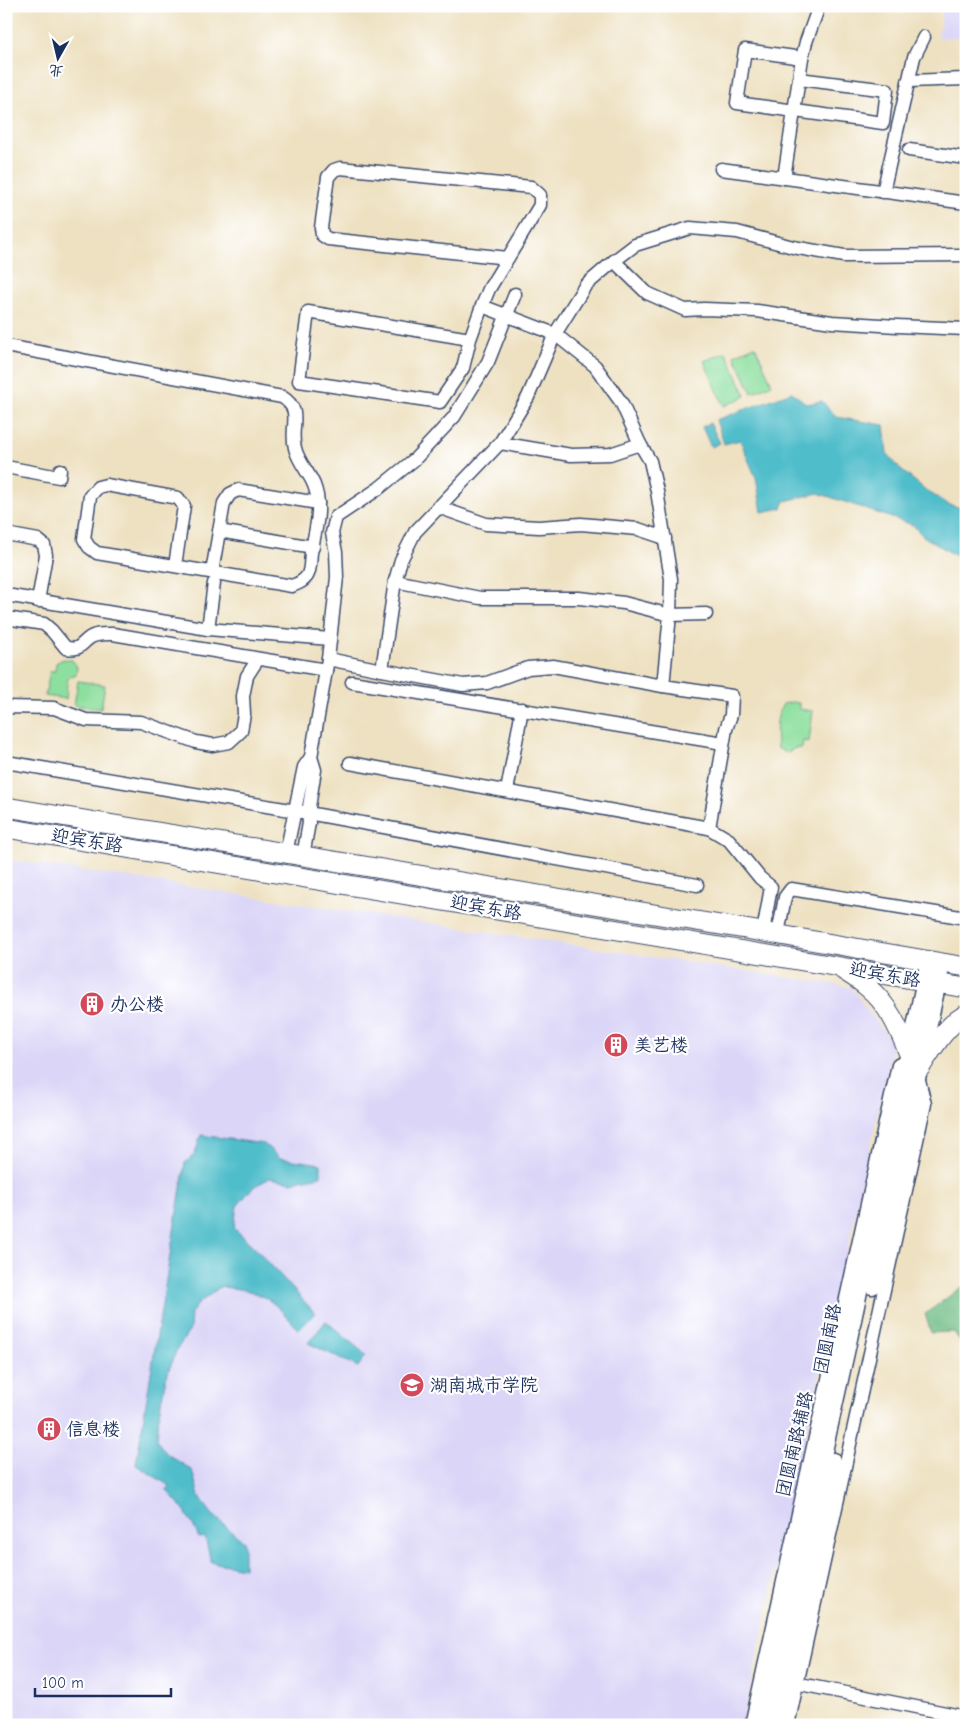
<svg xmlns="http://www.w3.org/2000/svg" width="972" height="1731" font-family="'Comic Neue','LXGW WenKai TC',sans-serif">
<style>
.built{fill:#dbd6f7}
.green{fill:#8ddf9f;stroke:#54877e}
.forest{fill:#72be86;stroke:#467672}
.water{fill:#50bdca;stroke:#367694}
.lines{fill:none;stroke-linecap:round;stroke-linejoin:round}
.minor-casing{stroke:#3b4a6d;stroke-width:15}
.major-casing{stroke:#3b4a6d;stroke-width:19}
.highway-casing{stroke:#3b4a6d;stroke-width:21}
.minor{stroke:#fff;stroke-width:12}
.major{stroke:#fff;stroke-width:16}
.highway{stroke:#fff;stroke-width:19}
.labels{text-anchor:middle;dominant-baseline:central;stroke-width:4.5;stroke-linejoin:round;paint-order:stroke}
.street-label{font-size:18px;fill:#1b2f5e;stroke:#fff}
.poi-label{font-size:18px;fill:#1b2f5e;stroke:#fff;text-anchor:start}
</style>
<rect width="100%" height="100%" fill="#fff"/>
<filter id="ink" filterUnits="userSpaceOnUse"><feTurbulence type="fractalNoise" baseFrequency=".02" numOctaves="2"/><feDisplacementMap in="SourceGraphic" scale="10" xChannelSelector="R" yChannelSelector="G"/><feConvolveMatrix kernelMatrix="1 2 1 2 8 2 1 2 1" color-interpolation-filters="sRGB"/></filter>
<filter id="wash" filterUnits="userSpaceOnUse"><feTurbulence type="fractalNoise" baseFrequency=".0096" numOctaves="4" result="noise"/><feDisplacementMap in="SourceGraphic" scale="20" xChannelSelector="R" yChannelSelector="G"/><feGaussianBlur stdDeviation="1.12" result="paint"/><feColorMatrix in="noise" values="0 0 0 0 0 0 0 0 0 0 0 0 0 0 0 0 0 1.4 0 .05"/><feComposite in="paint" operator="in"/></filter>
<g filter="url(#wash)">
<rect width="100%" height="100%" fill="#eee1c1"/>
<!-- built -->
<g class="built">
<polygon points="943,6 966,6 966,37 938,38"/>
<polygon points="6,859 851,987 893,1044 742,1725 6,1725"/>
</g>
<!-- green -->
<g class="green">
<polygon points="755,346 772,384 752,393 734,355"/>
<polygon points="726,352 746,396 724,406 704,361"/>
<path d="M63,659L72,660L77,667L76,675C63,675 68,690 66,699L45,696L50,671H55L56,663Z"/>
<polygon points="78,681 105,685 101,709 74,705"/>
<path d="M791,702L799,703V709L813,711L809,742L803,741L802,748H795L787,753L777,748C776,733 775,717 783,704Z"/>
</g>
<!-- forest -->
<polygon class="forest" points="966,1284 966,1344 963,1345 954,1332 931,1333 925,1314"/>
<!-- water -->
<g class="water">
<polygon points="792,392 807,404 822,401 836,417 884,425 887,453 900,469 927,491 949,505 966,509 966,562 923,536 913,525 818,493 785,501 782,508 762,512 756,478 740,440 724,444 716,420"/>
<polygon points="710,423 720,443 711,447 702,427"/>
<path d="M201,1135L264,1144L280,1158L321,1164V1176L291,1182L270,1178L253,1187L237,1206L234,1228L258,1251L315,1313L299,1330C271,1298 263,1290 220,1287L199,1303L191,1313L190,1330L177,1349L166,1378L159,1413L157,1441L167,1454L192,1470L199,1496L212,1514L244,1542V1568L211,1562L205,1537L199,1538C191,1519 182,1506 167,1491L170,1486L136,1465L185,1163L195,1154Z"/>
<polygon points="326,1321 366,1355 358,1367 308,1343"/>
</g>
</g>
<g filter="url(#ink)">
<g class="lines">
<defs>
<g id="minor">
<polyline points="799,79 887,90 883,123 737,103 745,50 802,58"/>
<polyline points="908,81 966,79"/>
<polyline points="909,150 966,158"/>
<polyline points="721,169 966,203"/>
<polyline points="784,178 802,58 806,42 819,6"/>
<polyline points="883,192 914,57 924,37"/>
<polyline points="614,261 647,293 685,310 704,309 757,311 832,322 897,326 966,329"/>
<polyline points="482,306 489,289 540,205 540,195 531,187 340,168 334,170 328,177 321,228 322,235 328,239 508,258"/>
<polyline points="470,339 308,312 299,381 440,402 463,368 470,339 482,306 555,334 595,366 621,402 640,444"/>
<path d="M6,346L282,397C304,410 289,428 295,448C298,462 309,472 314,485C323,508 315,531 311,553C310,560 311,570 307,576C303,582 299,583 292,586L97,553L89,547L84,539L90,496L98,487L106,485L178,498L184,506L175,566"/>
<polyline points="500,443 571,455 610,454 640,444 650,461 657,491 671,579 670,615 663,686"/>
<polyline points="6,467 59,477 60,470"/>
<polyline points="438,507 486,524 539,527 581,524 638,529 665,538"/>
<polyline points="219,531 313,547"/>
<polyline points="6,534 38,540 44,545 46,555 38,601"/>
<polyline points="212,572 224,503 230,494 238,490 318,503"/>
<polyline points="395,581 480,598 579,598 624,603 670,615 706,614"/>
<polyline points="6,595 208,629 330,639"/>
<path d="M6,618L44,624L52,631L66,648C80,650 79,646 88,639C95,633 105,634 113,634L326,670"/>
<polyline points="208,629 214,583"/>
<polyline points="328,659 382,670"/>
<polyline points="352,682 723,743"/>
<polyline points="6,707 54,708 86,720 141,722 196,742 213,745 229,742 241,731 244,714 243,696 247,676 258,659"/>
<polyline points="311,757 328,659 337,577 336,552 332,533 336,517 378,489 415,459 454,417 488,362 515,294"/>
<polyline points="6,762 308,813 697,885"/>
<polyline points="350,763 709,828"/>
<polyline points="507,791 522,709"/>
<polyline points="286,853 304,767 311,757 315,770 308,813 309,823 303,856"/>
<polyline points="763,932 771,887 760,878 729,840 709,828 726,729 731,715 732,696 663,686 553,666 528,668 487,683 463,685 382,670 395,581 401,560 415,532 500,443 528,397 555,334 585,286 614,261 635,245 690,228 737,232 793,247 844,256 966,255"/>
<polyline points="778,934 785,897 791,889 966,918"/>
<polyline points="790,1682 966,1717"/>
<polyline points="751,1725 898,1065 908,1060"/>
<polyline points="788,1725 925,1104 918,1076"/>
</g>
<g id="major">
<polyline points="872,1286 942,963"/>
<polyline points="763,1725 847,1348 929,961"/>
<polyline points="775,1725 833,1461"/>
</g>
<g id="highway">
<polyline points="6,807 763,932 966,967"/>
<polyline points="6,828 966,988"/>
<path d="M843,970C851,975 859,980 866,986C888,1003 899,1029 909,1054"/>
<path d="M920,1068C931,1051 947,1023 966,1015"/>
</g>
</defs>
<!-- minor casing -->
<use href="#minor" class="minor-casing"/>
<!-- major casing -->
<use href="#major" class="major-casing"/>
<!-- highway casing -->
<use href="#highway" class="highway-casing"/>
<!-- minor -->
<use href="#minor" class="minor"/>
<!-- major -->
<use href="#major" class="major"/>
<!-- highway -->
<use href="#highway" class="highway"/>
</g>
</g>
<!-- icons -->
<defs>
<symbol id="building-disc" viewBox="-11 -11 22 22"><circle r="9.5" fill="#d1495b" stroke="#fff"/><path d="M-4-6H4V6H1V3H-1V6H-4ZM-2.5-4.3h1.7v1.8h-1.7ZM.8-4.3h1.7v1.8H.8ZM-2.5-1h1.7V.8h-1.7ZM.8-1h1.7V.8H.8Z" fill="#fff"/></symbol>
<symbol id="university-disc" viewBox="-11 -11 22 22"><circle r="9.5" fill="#d1495b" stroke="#fff"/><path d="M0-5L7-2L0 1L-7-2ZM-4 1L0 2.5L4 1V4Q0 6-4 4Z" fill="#fff"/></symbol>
</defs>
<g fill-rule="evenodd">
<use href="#building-disc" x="78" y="990" width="28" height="28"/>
<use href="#building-disc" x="602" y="1031" width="28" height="28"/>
<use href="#university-disc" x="398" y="1371" width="28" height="28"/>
<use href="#building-disc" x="35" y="1415" width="28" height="28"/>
</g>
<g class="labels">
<!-- street labels -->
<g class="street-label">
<text transform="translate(87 841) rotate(9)">迎宾东路</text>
<text transform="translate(486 908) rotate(10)">迎宾东路</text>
<text transform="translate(885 975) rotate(10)">迎宾东路</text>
<text transform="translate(828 1339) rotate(-78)">团圆南路</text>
<text transform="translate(795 1444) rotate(-77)">团圆南路辅路</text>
</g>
<!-- poi labels -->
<g class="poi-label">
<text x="110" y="1004">办公楼</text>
<text x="634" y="1045">美艺楼</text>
<text x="430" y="1385">湖南城市学院</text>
<text x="66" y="1429">信息楼</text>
</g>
</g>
<!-- margin -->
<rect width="972" height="1731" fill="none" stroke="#fff" stroke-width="25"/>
<!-- north arrow -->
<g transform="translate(58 58) rotate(188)" stroke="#ffffff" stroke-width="4" paint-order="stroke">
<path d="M0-4L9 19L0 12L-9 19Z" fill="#1b2f5e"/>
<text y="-8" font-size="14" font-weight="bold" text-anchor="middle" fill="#1b2f5e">北</text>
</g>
<!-- scale -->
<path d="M35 1688v8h136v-8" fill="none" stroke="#1b2f5e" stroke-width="2.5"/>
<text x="42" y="1688" font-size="15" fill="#1b2f5e" stroke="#ffffff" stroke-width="4" paint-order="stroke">100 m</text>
</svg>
